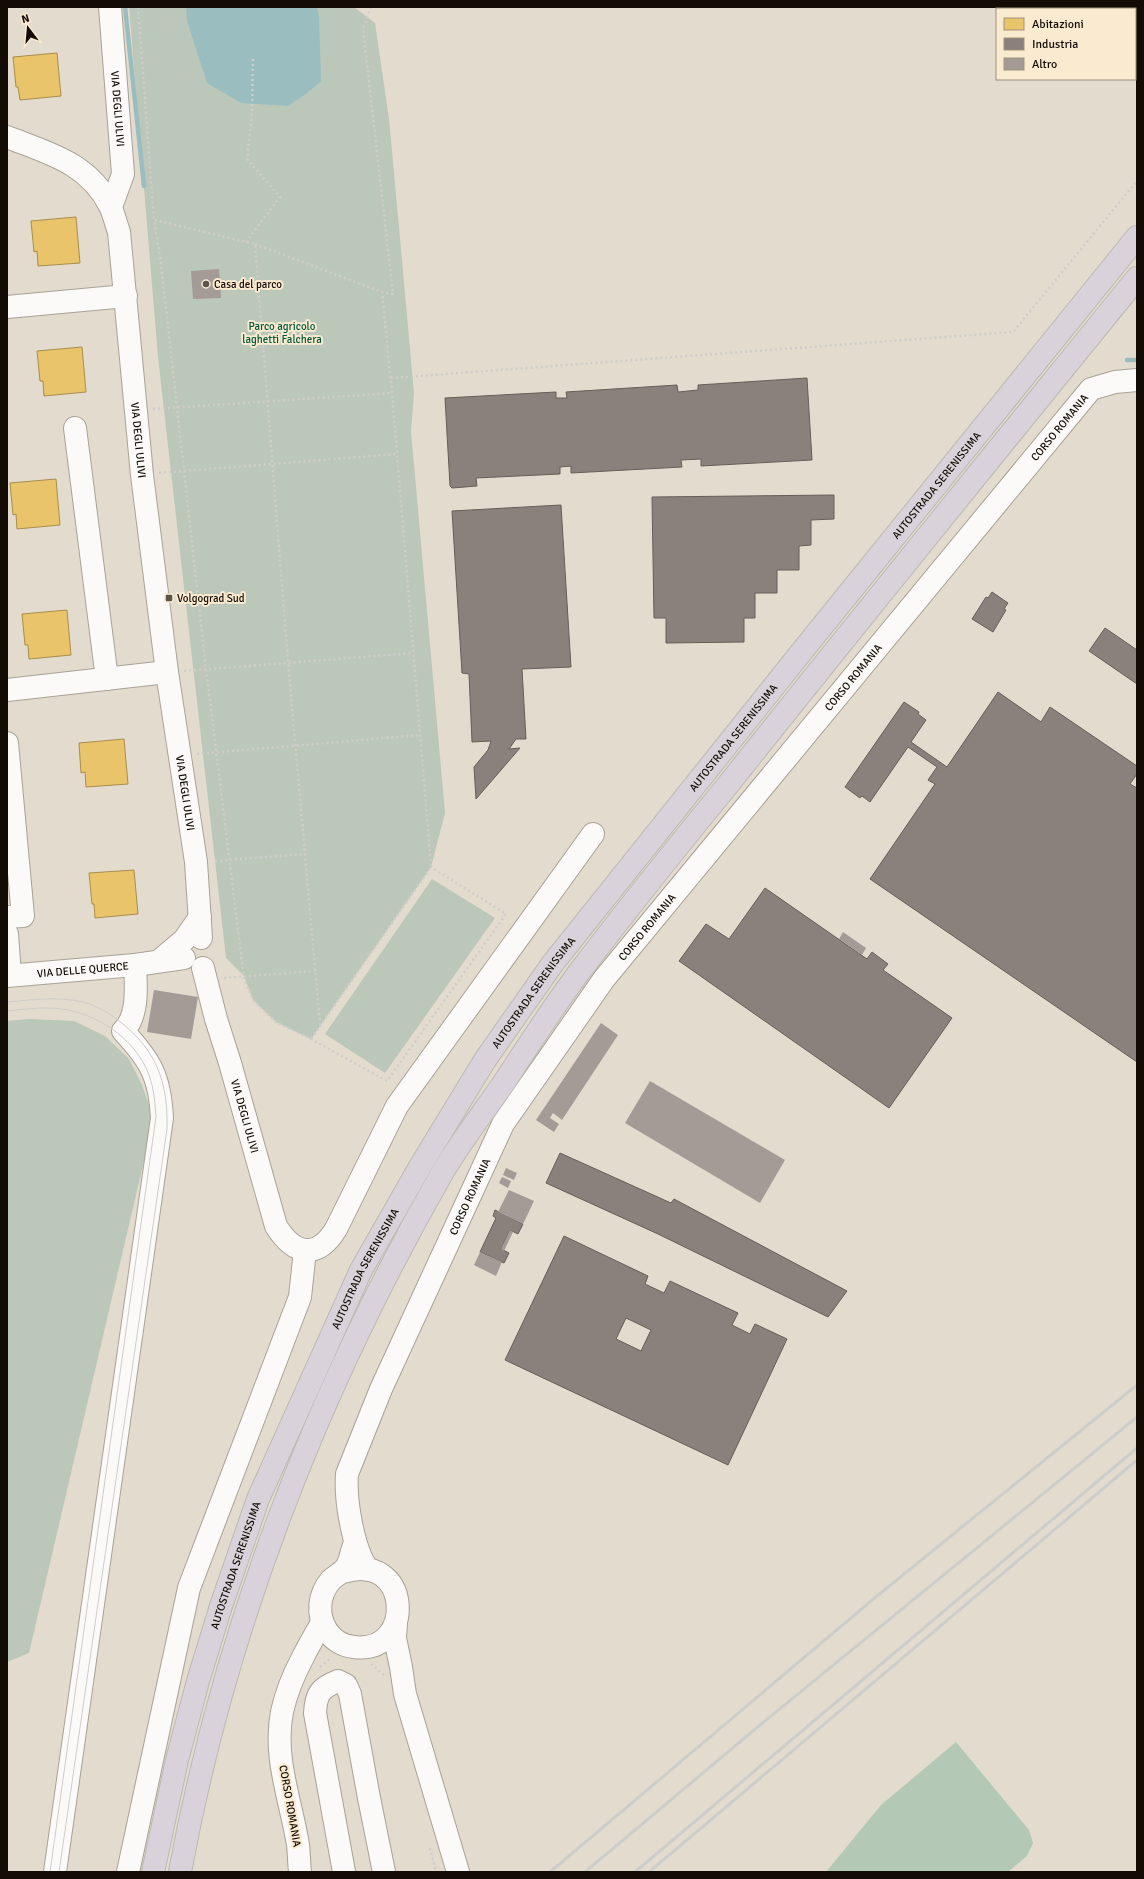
<svg xmlns="http://www.w3.org/2000/svg" width="1144" height="1879" font-family="Signika,sans-serif">
<style>
.green{fill:#bbc7b8}
.forest{fill:#b3c9b6}
.water{fill:#9abec0}
.homes{fill:#e9c46a;stroke:#a88d4c}
.industry{fill:#8a817c;stroke:#665e58;fill-rule:evenodd}
.lines{fill:none;stroke-linecap:round;stroke-linejoin:round}
.stream{stroke:#9abec0;stroke-width:4.5}
.building{fill:#a49b97}
.minor-casing{stroke:#a8a297;stroke-width:24}
.highway-casing{stroke:#bcb9b2;stroke-width:24}
.path{stroke:#cfcdc9;stroke-width:2.5;stroke-dasharray:2 3;stroke-linecap:butt}
.minor{stroke:#fbfaf8;stroke-width:22}
.highway{stroke:#d9d2da;stroke-width:22}
.tram{stroke:#cfcdc9;stroke-width:1}
.rail{stroke:#cfcdc9;stroke-width:3}
.poi-dot{fill:#5b544b;stroke:#faead0;stroke-width:1.5}
.labels{text-anchor:middle;dominant-baseline:central;stroke-width:4;stroke-linejoin:round;paint-order:stroke}
.street-label{font-size:11px;fill:#120c05;stroke:#faead0}
.poi-label{font-size:11px;fill:#120c05;stroke:#faead0;text-anchor:start}
.park-label{font-size:11px;fill:#00583a;stroke:#faead0}
</style>
<rect width="100%" height="100%" fill="#e3dbcd"/>
<!-- green -->
<g class="green">
<polygon points="129,7 354,7 375,23 389,119 402,260 414,394 411,431 445,813 431,867 311,1039 276,1022 253,1000 244,976 226,958 158,357"/>
<polygon points="432,879 495,918 385,1073 325,1034"/>
<polygon points="29,1019 74,1021 105,1036 129,1059 142,1085 151,1111 150,1135 29,1653 7,1662 7,1021"/>
</g>
<!-- forest -->
<polygon class="forest" points="956,1742 1029,1830 1033,1843 1027,1856 1008,1872 826,1872 881,1805"/>
<!-- water -->
<polygon class="water" points="186,7 317,7 319,17 321,81 306,94 288,106 241,103 207,83 187,21"/>
<!-- homes -->
<g class="homes">
<polygon points="57,53 61,96 20,100 18,87 16,87 13,57"/>
<polygon points="76,217 80,263 38,266 37,251 34,252 31,221"/>
<polygon points="82,347 86,392 44,396 43,381 40,381 37,351"/>
<polygon points="56,479 60,525 17,529 16,514 13,515 10,483"/>
<polygon points="67,610 71,655 29,659 28,645 25,645 22,614"/>
<polygon points="124,739 128,784 86,787 85,772 81,773 79,743"/>
<polygon points="134,870 138,914 95,918 94,904 92,904 89,873"/>
</g>
<!-- industry -->
<g class="industry">
<polygon points="807,378 812,460 701,466 701,459 681,460 682,467 571,473 571,466 560,467 560,474 476,478 477,486 452,488 450,486 445,398 556,392 556,398 567,398 566,392 677,385 678,392 698,390 698,385"/>
<polygon points="834,495 834,519 811,520 811,545 799,546 799,570 777,570 777,593 755,593 755,618 744,618 744,642 666,643 666,618 654,618 652,497"/>
<polygon points="561,505 571,667 522,669 526,739 516,739 509,749 520,748 476,799 474,767 488,750 491,741 472,742 469,674 462,673 452,511"/>
<polygon points="992,592 1008,603 1004,609 1006,610 993,632 972,619 986,597 988,598"/>
<polygon points="1105,628 1137,650 1137,684 1089,651"/>
<polygon points="998,692 1041,722 1050,707 1137,766 1137,774 1130,784 1137,788 1137,1062 870,879 935,784 928,780 937,767 908,747 870,802 862,796 860,798 845,787 904,702 919,712 918,714 926,720 911,742 947,767"/>
<polygon points="765,888 867,959 872,952 888,964 883,970 952,1018 889,1108 679,961 706,924 729,939"/>
<polygon points="560,1153 671,1203 674,1199 847,1291 828,1317 658,1234 546,1183"/>
<polygon points="495,1210 523,1224 518,1234 510,1230 501,1249 509,1253 504,1263 480,1252 496,1218 493,1216"/>
<path d="M564,1236L648,1276L645,1284L664,1293L670,1281L738,1313L732,1325L750,1334L755,1324L787,1339L728,1465L505,1360ZM626,1318L651,1330L641,1351L616,1339Z"/>
</g>
<g class="lines">
<!-- stream -->
<g class="stream">
<polyline points="125,7 144,186"/>
<polyline points="1127,360 1137,360"/>
</g>
</g>
<!-- building -->
<g class="building">
<polygon points="219,269 221,298 193,299 191,271"/>
<polygon points="843,932 866,948 862,955 839,939"/>
<polygon points="154,990 198,997 191,1039 147,1032"/>
<polygon points="601,1023 618,1035 562,1120 553,1113 550,1118 559,1124 554,1132 536,1120"/>
<polygon points="650,1081 785,1160 760,1203 625,1123"/>
<polygon points="506,1168 517,1173 514,1180 503,1175"/>
<polygon points="502,1177 511,1181 508,1188 499,1183"/>
<polygon points="509,1190 534,1201 523,1224 498,1212"/>
<polygon points="510,1230 513,1232 504,1251 501,1249"/>
<polygon points="480,1252 502,1262 496,1276 474,1265"/>
</g>
<g class="lines">
<defs>
<g id="minor">
<path id="s1" d="M110,7L123,174L111,207"/>
<path id="s2" d="M7,137C48,153 89,163 110,206C114,214 116,224 119,232L142,475L167,672L196,862L201,938"/>
<polyline points="7,307 126,296"/>
<polyline points="75,428 107,679"/>
<polyline points="7,690 167,672"/>
<polyline points="7,743 23,916 7,917"/>
<polyline points="7,934 10,975"/>
<polyline points="159,961 184,940 200,917"/>
<path id="s3" d="M203,968L216,1019L230,1063L276,1226C294,1255 317,1260 336,1229L397,1106L593,834"/>
<path id="s4" d="M7,976L135,965L184,958"/>
<path id="s5" d="M368,1570C353,1549 345,1500 347,1474L381,1389L503,1124L604,979L1091,389L1115,382L1137,380"/>
<path d="M343,1572C412,1550 416,1655 354,1647C343,1646 333,1640 327,1631C316,1614 319,1594 331,1580C336,1575 343,1573 347,1566C351,1559 351,1551 355,1543"/>
<polyline points="396,1623 395,1638 401,1667 405,1694 458,1872"/>
<path d="M55,1872L162,1118C160,1077 151,1061 123,1031C139,1016 136,985 135,965"/>
<polyline points="128,1872 189,1588 300,1297 305,1250"/>
<path d="M300,1872C299,1863 299,1853 298,1845C291,1801 273,1757 282,1712C286,1693 294,1674 303,1657C306,1651 319,1627 322,1623"/>
<path d="M344,1872L315,1713C316,1694 320,1688 338,1681L346,1685L350,1694L369,1798L384,1872"/>
</g>
<g id="highway">
<path id="s6" d="M153,1872L177,1760L198,1681L221,1606L258,1499L361,1270L421,1165L485,1060L553,963L807,645L1137,237"/>
<path d="M180,1872C225,1627 318,1390 441,1175C460,1142 484,1112 505,1081C529,1044 553,1007 580,971C627,909 677,847 727,786C862,616 1000,447 1137,278"/>
</g>
</defs>
<!-- minor casing -->
<use href="#minor" class="minor-casing"/>
<!-- highway casing -->
<use href="#highway" class="highway-casing"/>
<!-- path -->
<g class="path">
<polyline points="138,7 154,220"/>
<polyline points="371,7 363,29 393,294 382,292"/>
<polyline points="246,242 280,197 247,159 252,113 253,56"/>
<polyline points="255,244 382,292 392,393 431,867 311,1039"/>
<polyline points="391,378 1013,332 1137,181"/>
<polyline points="153,409 392,393"/>
<polyline points="159,473 397,454"/>
<polyline points="184,671 413,653"/>
<polyline points="197,754 420,735"/>
<polyline points="215,861 305,854"/>
<polyline points="224,978 316,971"/>
<polyline points="320,1025 288,661 255,244 154,220 161,263 206,669 244,979 253,1000 276,1022 311,1039 387,1081 506,914 431,867"/>
<polyline points="371,1664 384,1675"/>
<polyline points="320,1667 331,1658"/>
<polyline points="430,1848 436,1872"/>
</g>
<!-- minor -->
<use href="#minor" class="minor"/>
<!-- highway -->
<use href="#highway" class="highway"/>
<!-- tram -->
<g class="tram">
<path d="M7,1002C32,1000 58,996 83,1002C98,1006 111,1014 123,1024C158,1053 168,1084 167,1129L59,1872"/>
<path d="M7,1011C27,1009 48,1006 68,1010C103,1017 137,1042 149,1075C154,1089 155,1103 156,1117L50,1872"/>
</g>
<!-- rail -->
<g class="rail">
<polyline points="550,1872 877,1596 1137,1385"/>
<polyline points="585,1872 760,1725 1137,1417"/>
<polyline points="635,1872 1137,1448"/>
<polyline points="649,1872 1137,1460"/>
</g>
</g>
<!-- markers -->
<g class="poi-dot">
<circle cx="206" cy="284" r="4"/>
<rect x="165" y="594" width="8" height="8" rx="2"/>
</g>
<g class="labels">
<!-- street labels -->
<g class="street-label">
<text stroke="none"><textPath href="#s1" startOffset="102">VIA DEGLI ULIVI</textPath></text>
<text stroke="none"><textPath href="#s5" startOffset="1375">CORSO ROMANIA</textPath></text>
<text stroke="none"><textPath href="#s2" startOffset="364">VIA DEGLI ULIVI</textPath></text>
<text stroke="none"><textPath href="#s6" startOffset="1614">AUTOSTRADA SERENISSIMA</textPath></text>
<text stroke="none"><textPath href="#s5" startOffset="1051">CORSO ROMANIA</textPath></text>
<text stroke="none"><textPath href="#s6" startOffset="1290">AUTOSTRADA SERENISSIMA</textPath></text>
<text stroke="none"><textPath href="#s2" startOffset="720">VIA DEGLI ULIVI</textPath></text>
<text stroke="none"><textPath href="#s5" startOffset="727">CORSO ROMANIA</textPath></text>
<text stroke="none"><textPath href="#s4" startOffset="76">VIA DELLE QUERCE</textPath></text>
<text stroke="none"><textPath href="#s6" startOffset="966">AUTOSTRADA SERENISSIMA</textPath></text>
<text stroke="none"><textPath href="#s3" startOffset="154">VIA DEGLI ULIVI</textPath></text>
<text stroke="none"><textPath href="#s5" startOffset="403">CORSO ROMANIA</textPath></text>
<text stroke="none"><textPath href="#s6" startOffset="642">AUTOSTRADA SERENISSIMA</textPath></text>
<text stroke="none"><textPath href="#s6" startOffset="318">AUTOSTRADA SERENISSIMA</textPath></text>
<text transform="translate(290 1806) rotate(80)">CORSO ROMANIA</text>
</g>
<!-- poi labels -->
<g class="poi-label">
<text x="214" y="284">Casa del parco</text>
<text x="177" y="598">Volgograd Sud</text>
</g>
<!-- park labels -->
<g class="park-label">
<text x="282" y="326">Parco agricolo<tspan x="282" dy="13">laghetti Falchera</tspan></text>
</g>
</g>
<!-- border -->
<rect width="1144" height="1879" fill="none" stroke="#120c05" stroke-width="16"/>
<!-- legend -->
<rect x="996" y="8" width="140" height="72" fill="#faead0" stroke="#9d917f"/>
<rect x="1004" y="18" width="20" height="12" fill="#e9c46a" stroke="#9d917f"/>
<text x="1032" y="28" font-size="12" fill="#120c05">Abitazioni</text>
<rect x="1004" y="38" width="20" height="12" fill="#8a817c" stroke="#9d917f"/>
<text x="1032" y="48" font-size="12" fill="#120c05">Industria</text>
<rect x="1004" y="58" width="20" height="12" fill="#a49b97" stroke="#9d917f"/>
<text x="1032" y="68" font-size="12" fill="#120c05">Altro</text>
<!-- north arrow -->
<g transform="translate(28 28) rotate(344)" stroke="#faead0" stroke-width="3" paint-order="stroke">
<path d="M0-3L7 15L0 10L-7 15Z" fill="#120c05"/>
<text y="-6" font-size="11" font-weight="bold" text-anchor="middle" fill="#120c05">N</text>
</g>
</svg>
